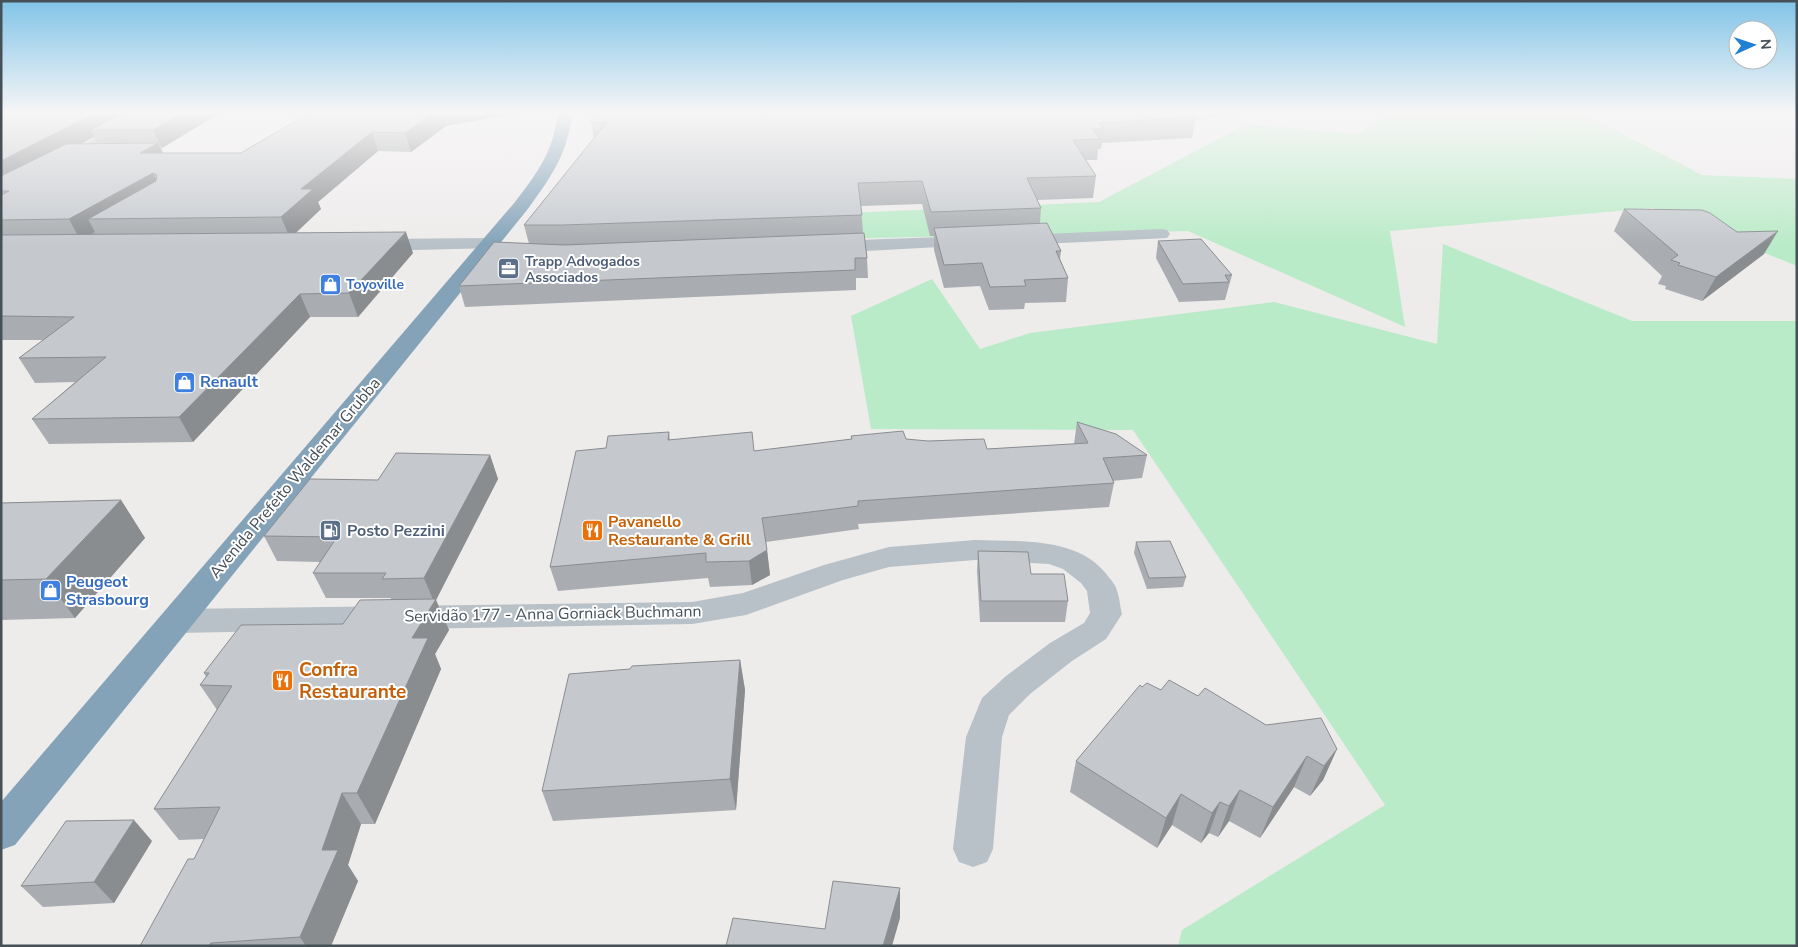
<svg xmlns="http://www.w3.org/2000/svg" width="1798" height="947" font-family="'Nunito Sans',sans-serif">
<style>
.green{fill:#baebc8}
.lines{fill:none;stroke-linecap:round;stroke-linejoin:round}
.street{fill:#b7c1c7;fill-rule:evenodd}
.highway{fill:#84a3b9;fill-rule:evenodd}
.wall{fill:#a9adb1;fill-rule:evenodd}
.shaded-wall{fill:#8a8d90}
.building{fill:#c5c9ce;stroke:#8a8d90}
.labels{text-anchor:middle;dominant-baseline:central;stroke-width:4;stroke-linejoin:round;paint-order:stroke}
.far-service-label{font-size:14px;font-weight:bold;fill:#4e5e75;stroke:#fff;text-anchor:start}
.far-shop-label{font-size:14px;font-weight:bold;fill:#366cbe;stroke:#fff;text-anchor:start}
.shop-label{font-size:16px;font-weight:bold;fill:#366cbe;stroke:#fff;text-anchor:start}
.street-label{font-size:16px;fill:#455057;stroke:#fff}
.food-label{font-size:16px;font-weight:bold;fill:#c56008;stroke:#fff;text-anchor:start}
.service-label{font-size:16px;font-weight:bold;fill:#4e5e75;stroke:#fff;text-anchor:start}
.near-food-label{font-size:19px;font-weight:bold;fill:#c56008;stroke:#fff;text-anchor:start}
</style>
<rect width="100%" height="100%" fill="#eeebeb"/>
<!-- green -->
<g class="green">
<polygon points="1388,113 1582,113 1702,175 1797,179 1797,266 1653,208 1390,231 1405,327 1188,231 780,240 826,214 1099,202 1247,124 1359,134"/>
<polygon points="1443,244 1632,321 1797,321 1797,946 1178,946 1182,930 1385,805 1133,430 871,429 851,316 932,279 980,349 1030,333 1274,302 1437,344"/>
</g>
<g class="lines">
<!-- street -->
<g class="street">
<polygon points="141,113 158,113 156,116 1,201 1,189"/>
<polygon points="1174,113 1236,113 1229,117 1158,122 1151,118 1158,114"/>
<polygon points="1161,229 1167,230 1170,234 1167,238 1019,245 1013,244 1010,240 1013,236 1019,235"/>
<polygon points="970,236 976,237 979,241 976,245 829,253 822,251 820,247 822,243 829,241"/>
<polygon points="489,238 495,240 498,244 495,248 374,251 368,249 365,245 368,241 374,239"/>
<path d="M975,540C1018,542 1078,536 1107,575C1111,580 1116,585 1117,591C1120,599 1120,607 1122,614L1106,639L1072,661L1030,694L1009,715L1002,737L993,849L987,862L973,867L959,862L953,849L966,737L982,698L1006,676L1050,643L1084,623L1090,613L1087,591L1081,583L1063,569L1049,564L975,560L889,567L843,580L746,615L692,624L177,633L166,629L161,621L166,613L177,609L692,602L743,593L824,565L889,547Z"/>
</g>
<!-- highway -->
<path class="highway" d="M558,113H572C568,154 551,177 527,210L15,845L1,850V802L515,202C538,172 553,152 558,113Z"/>
</g>
<!-- wall -->
<g class="wall">
<path d="M1,113H220L162,148H161L163,153H241L309,113L446,126L411,152L378,151L318,202L321,209L296,233L413,253L358,317H310L193,442L49,444L32,419L75,382L35,383L19,358L43,340H1ZM94,137L97,143L81,144Z"/>
<polygon points="1196,117 1192,138 1102,143 1101,149 1098,149 1097,160 1086,160 1096,176 1093,198 1037,200 1041,208 1040,223 1061,251 1060,259 1068,278 1066,302 1025,303 1024,309 989,310 980,286 944,288 934,250 934,236 930,236 922,204 861,206 863,233 867,258 868,278 856,278 856,290 465,307 459,286 529,244 524,225 594,139 591,122"/>
<polygon points="1624,209 1764,254 1702,301 1665,289 1666,286 1658,284 1662,276 1614,231"/>
<polygon points="1158,241 1232,275 1225,300 1179,302 1156,258"/>
<polygon points="1077,422 1147,455 1142,478 1112,481 1114,483 1109,507 858,524 859,529 766,542 770,575 752,585 710,587 708,578 558,591 550,567 606,448 669,432 670,440 754,451 851,439 851,436 906,439 987,449 1074,444"/>
<polygon points="490,455 498,479 436,600 449,630 435,654 441,669 375,824 361,824 348,865 358,881 331,946 140,946 194,859 204,839 179,840 154,809 217,710 200,685 206,677 204,673 343,624 391,600 391,598 326,598 313,573 320,562 277,561 264,536 378,480"/>
<polygon points="121,500 145,538 75,618 1,620 1,503"/>
<polygon points="1136,542 1186,577 1183,587 1147,589 1134,553"/>
<polygon points="978,551 1031,574 1068,601 1065,622 980,622 977,571"/>
<polygon points="740,660 745,690 736,810 553,821 542,791 630,669"/>
<polygon points="1142,687 1161,690 1198,696 1266,725 1337,749 1323,780 1310,796 1294,787 1260,838 1229,821 1218,837 1209,833 1201,843 1172,825 1157,848 1070,792 1076,761"/>
<polygon points="152,841 114,903 43,907 21,886"/>
</g>
<!-- shaded-wall -->
<g class="shaded-wall">
<polygon points="95,113 138,113 91,130 94,137 1,187 1,161"/>
<polygon points="182,113 220,113 162,148 153,130"/>
<polygon points="291,113 304,113 291,114"/>
<polygon points="434,113 518,113 446,126 411,152 405,133"/>
<polygon points="372,132 378,151 318,202 321,209 290,238 281,217 301,189"/>
<polygon points="158,143 167,162 140,153"/>
<polygon points="153,173 163,193 88,219 95,232 80,240 69,219"/>
<polygon points="1778,231 1764,254 1702,301 1716,277"/>
<polygon points="406,232 413,253 358,317 349,293"/>
<polygon points="300,294 310,317 193,442 179,417"/>
<polygon points="490,455 498,479 436,600 449,630 435,654 441,669 375,824 357,793 412,638 434,602 424,578"/>
<polygon points="121,500 145,538 75,618 46,579"/>
<polygon points="767,550 770,575 752,585 749,561"/>
<polygon points="740,660 745,690 736,810 730,779"/>
<polygon points="1337,749 1323,780 1310,796 1324,766"/>
<polygon points="1307,756 1294,787 1260,838 1273,807"/>
<polygon points="1240,790 1229,821 1218,837 1229,806"/>
<polygon points="342,793 361,824 348,865 358,881 331,946 306,946 300,937 322,850"/>
<polygon points="1181,794 1172,825 1157,848 1166,818"/>
<polygon points="1220,802 1209,833 1201,843 1212,813"/>
<polygon points="134,820 152,841 114,903 94,882"/>
<polygon points="900,888 900,918 892,946 883,946"/>
</g>
<!-- building -->
<g class="building">
<polygon points="1,113 95,113 1,161"/>
<polygon points="122,113 182,113 153,130 91,130"/>
<polygon points="309,113 434,113 405,133 372,132 301,189 313,189 281,217 88,219 156,181 157,175 153,173 69,219 1,220 1,195 9,191 1,191 1,176 66,144 158,143 140,153 241,153"/>
<polygon points="595,113 1191,113 1196,117 1099,123 1104,129 1093,129 1100,139 1073,140 1096,176 1027,178 1041,208 931,212 922,181 858,183 862,215 563,225 524,225 607,122 591,122"/>
<polygon points="1624,209 1702,210 1710,213 1737,232 1778,231 1716,277 1678,265 1680,263 1671,260 1678,255"/>
<polygon points="1047,223 1061,251 1056,251 1068,278 1024,280 1026,286 990,287 982,263 944,265 934,228"/>
<polygon points="406,232 349,293 300,294 179,417 32,419 106,357 19,358 74,317 1,316 1,235"/>
<polygon points="864,233 867,258 855,258 855,270 459,286 494,242 564,245"/>
<polygon points="1201,239 1232,275 1225,275 1229,282 1183,284 1158,241"/>
<polygon points="1077,422 1116,434 1147,455 1103,458 1114,483 858,501 858,506 762,518 767,550 749,561 706,562 706,553 550,567 576,451 606,448 608,436 669,432 668,440 752,432 754,451 852,439 851,436 903,431 906,439 928,441 984,439 987,449 1088,443"/>
<polygon points="396,453 490,455 424,578 382,579 386,573 313,573 337,537 264,536 310,479 378,480"/>
<polygon points="121,500 46,579 1,580 1,503"/>
<polygon points="1170,541 1186,577 1149,578 1136,542"/>
<polygon points="978,551 1028,552 1031,574 1064,574 1068,601 981,601"/>
<polygon points="436,599 412,638 428,638 357,793 342,793 322,850 338,850 300,937 211,943 209,946 140,946 188,859 194,859 220,807 154,809 232,686 200,685 209,673 204,673 241,625 343,624 360,600"/>
<polygon points="740,660 730,779 542,791 569,674 630,669 632,666"/>
<polygon points="1169,680 1198,696 1205,688 1266,725 1321,718 1337,749 1324,766 1307,756 1273,807 1240,790 1229,806 1220,802 1212,813 1181,794 1166,818 1076,761 1140,685 1142,687 1147,683 1161,690"/>
<polygon points="134,820 94,882 21,886 66,821"/>
<polygon points="833,881 900,888 883,946 726,946 733,918 825,929"/>
</g>
<!-- sky -->
<linearGradient id="sky" x2="0" y2="1"><stop stop-color="#81c4e8"/><stop offset="0.46" stop-color="#f7f6f6"/><stop offset="1" stop-color="#f7f6f6" stop-opacity="0"/></linearGradient>
<rect width="1798" height="245" fill="url(#sky)"/>
<!-- icons -->
<defs>
<symbol id="office-square" viewBox="-11 -11 22 22"><rect x="-9" y="-9" width="18" height="18" rx="4" fill="#5c6f8a" stroke="#fff"/><path d="M-6-3h4V-5.5h4V-3h4V5H-6ZM-1-4.5V-3h2v-1.5ZM-6 0V1H6V0Z" fill="#fff"/></symbol>
<symbol id="shop-square" viewBox="-11 -11 22 22"><rect x="-9" y="-9" width="18" height="18" rx="4" fill="#3f7fe0" stroke="#fff"/><path d="M-5-2.5h2.3a2.7 3.5 0 0 1 5.4 0H5L5.5 6h-11ZM-1.5-2.5h3a1.5 2.3 0 0 0-3 0Z" fill="#fff"/></symbol>
<symbol id="fuel-square" viewBox="-11 -11 22 22"><rect x="-9" y="-9" width="18" height="18" rx="4" fill="#5c6f8a" stroke="#fff"/><path d="M-5.5-6h7V0h2V4h1.3V-2.5L3-4.5l.8-.8L6-3V5H2.5V1h-1V6h-7ZM-4.2-4.7v3.2H.2V-4.7Z" fill="#fff"/></symbol>
<symbol id="restaurant-square" viewBox="-11 -11 22 22"><rect x="-9" y="-9" width="18" height="18" rx="4" fill="#e8710a" stroke="#fff"/><path d="M-5-6h1v4h1v-4h1v4h1v-4h1v5L-1.5 .5V6h-2V.5L-5-1ZM5-6V6H3V1.5H1.5Q1.5-4 5-6Z" fill="#fff"/></symbol>
</defs>
<g fill-rule="evenodd">
<use href="#office-square" x="496" y="256" width="25" height="25"/>
<use href="#shop-square" x="318" y="272" width="25" height="25"/>
<use href="#shop-square" x="172" y="370" width="25" height="25"/>
<use href="#fuel-square" x="318" y="518" width="25" height="25"/>
<use href="#restaurant-square" x="580" y="518" width="25" height="25"/>
<use href="#shop-square" x="38" y="578" width="25" height="25"/>
<use href="#restaurant-square" x="270" y="668" width="25" height="25"/>
</g>
<g class="labels">
<!-- far-service labels -->
<g class="far-service-label">
<text x="525" y="261">Trapp Advogados<tspan x="525" dy="16">Associados</tspan></text>
</g>
<!-- far-shop labels -->
<g class="far-shop-label">
<text x="346" y="284">Toyoville</text>
</g>
<!-- shop labels -->
<g class="shop-label">
<text x="200" y="382">Renault</text>
<text x="66" y="582">Peugeot<tspan x="66" dy="18">Strasbourg</tspan></text>
</g>
<!-- street labels -->
<g class="street-label">
<text transform="translate(295 478) rotate(-50)">Avenida Prefeito Waldemar Grubba</text>
<text transform="translate(553 614) rotate(-1)">Servidão 177 - Anna Gorniack Buchmann</text>
</g>
<!-- food labels -->
<g class="food-label">
<text x="608" y="522">Pavanello<tspan x="608" dy="18">Restaurante &amp; Grill</tspan></text>
</g>
<!-- service labels -->
<g class="service-label">
<text x="347" y="531">Posto Pezzini</text>
</g>
<!-- near-food labels -->
<g class="near-food-label">
<text x="299" y="670">Confra<tspan x="299" dy="22">Restaurante</tspan></text>
</g>
</g>
<!-- border -->
<rect width="1798" height="947" fill="none" stroke="#455057" stroke-width="5"/>
<!-- north arrow -->
<g transform="translate(1753 45) rotate(87)"><circle r="24" fill="#ffffff" stroke="#b5b9bc"/>
<path d="M0-4L9 19L0 12L-9 19Z" fill="#2080d2"/>
<text y="-8" font-size="14" font-weight="bold" text-anchor="middle" fill="#455057">N</text>
</g>
</svg>
